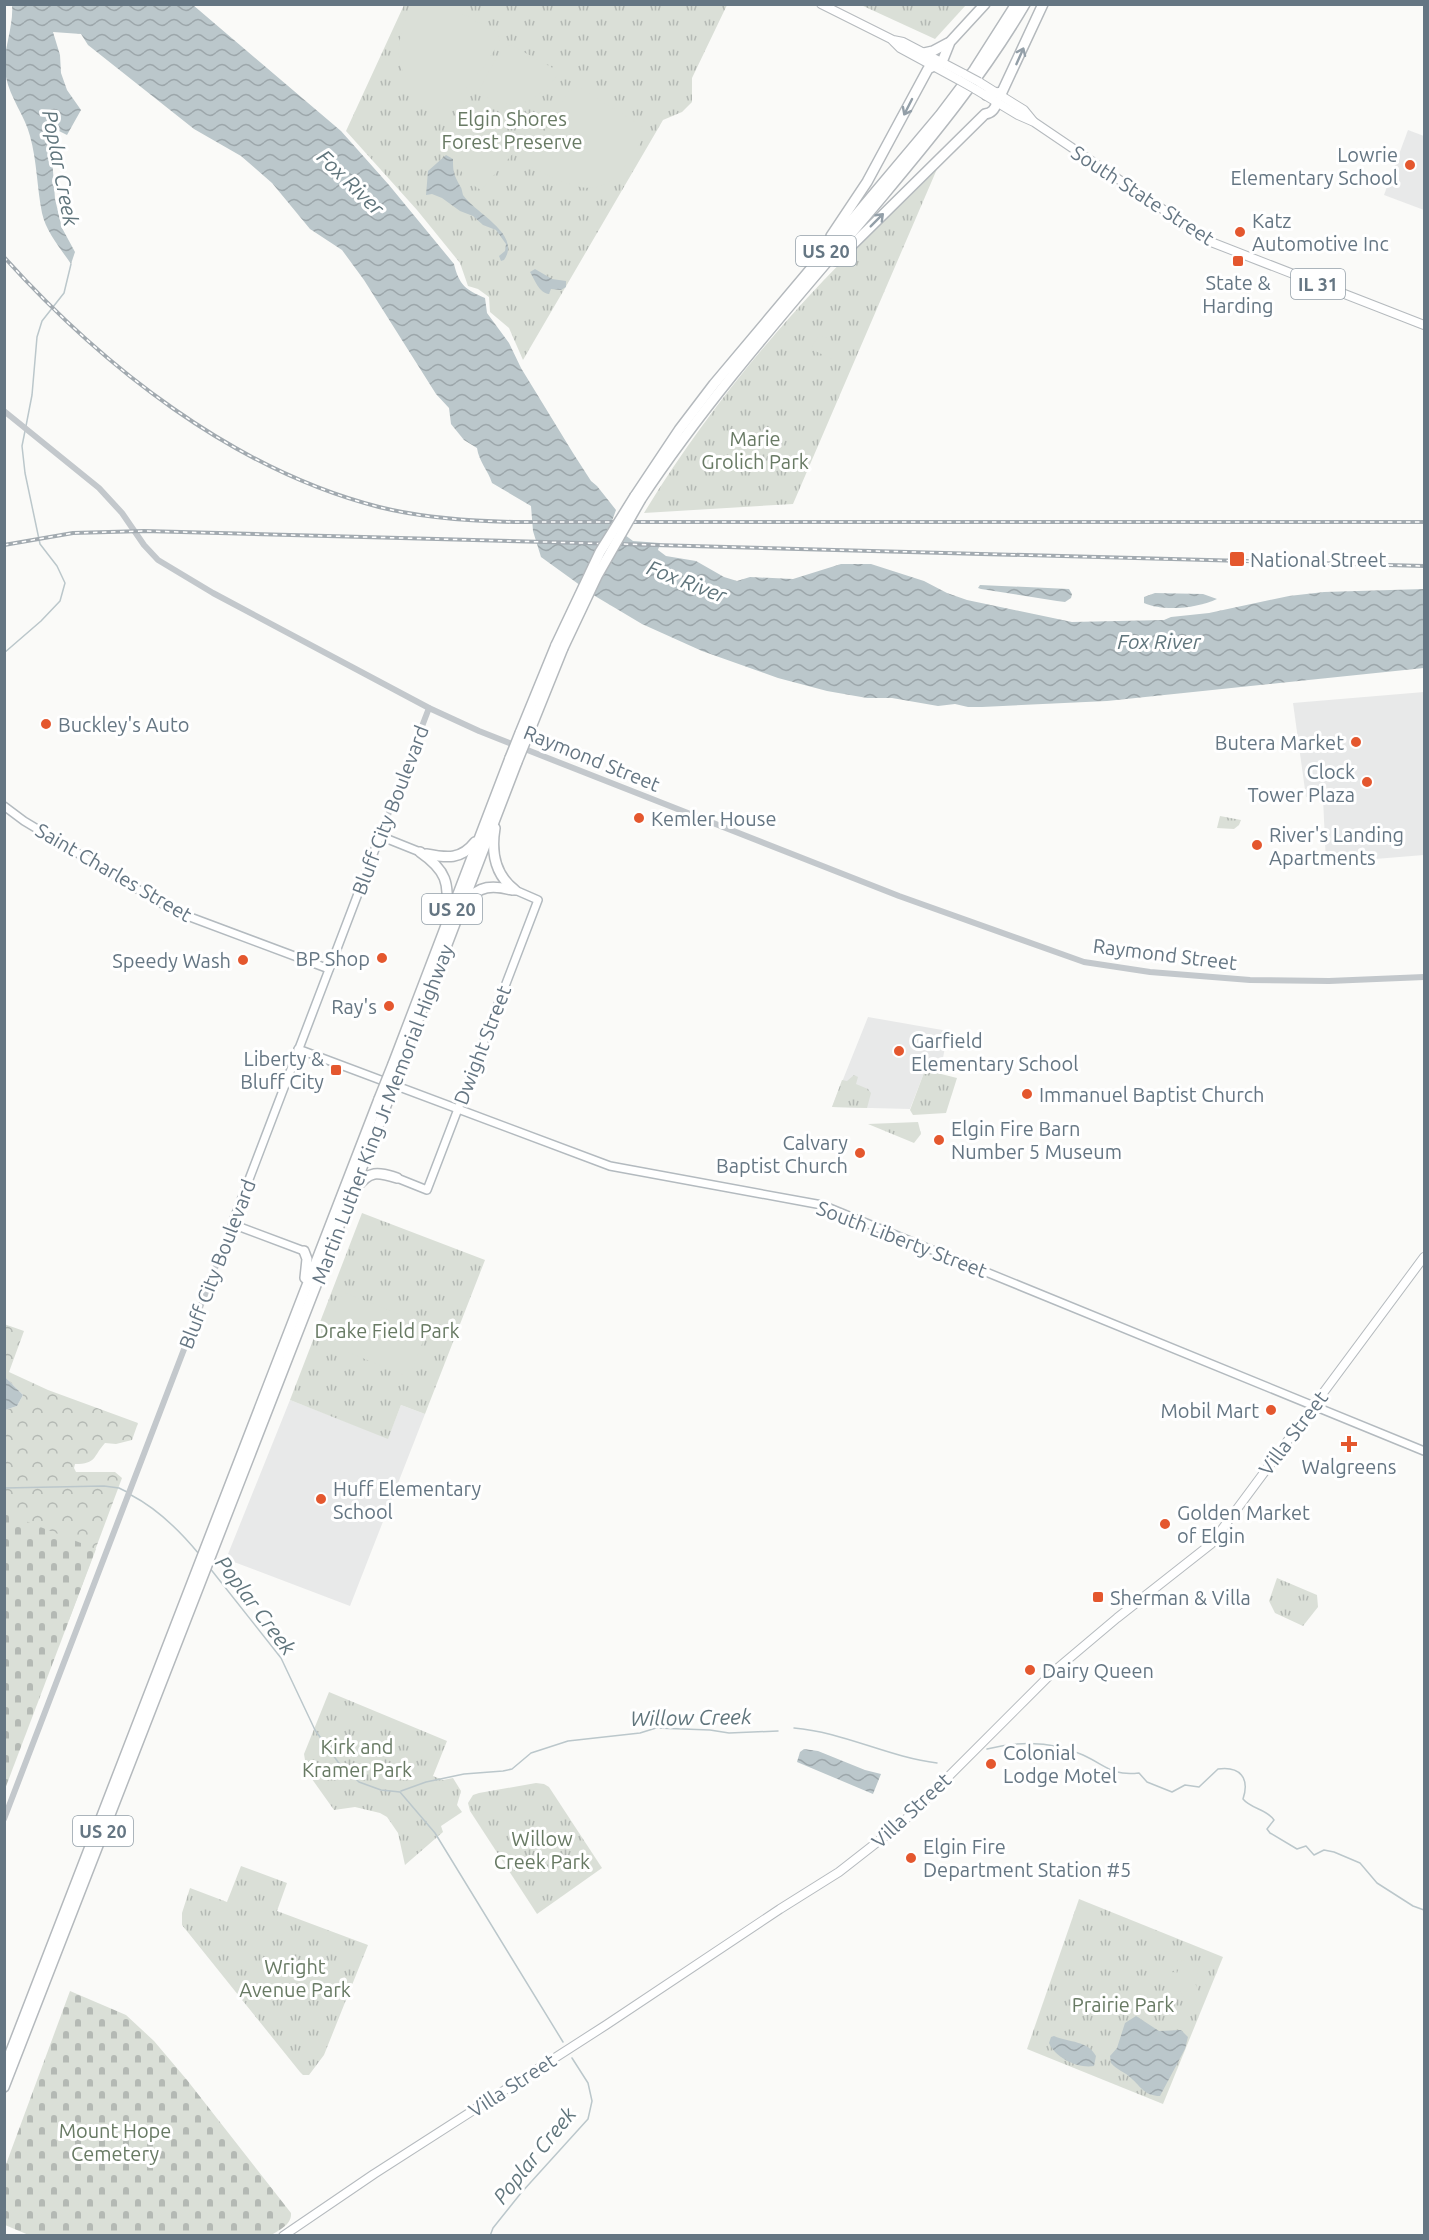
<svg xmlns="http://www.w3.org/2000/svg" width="1429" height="2240" font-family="Ubuntu,sans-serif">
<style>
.built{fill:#e8e9e9}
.forest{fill:url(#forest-crowns)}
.cemetery{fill:url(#cemetery-stones)}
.park{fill:url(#park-tufts)}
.pitch{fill:#dadfd7}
.water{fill:url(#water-waves)}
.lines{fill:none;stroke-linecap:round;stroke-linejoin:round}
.stream{stroke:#bbc7cb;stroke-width:1.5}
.secondary-casing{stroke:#b3babf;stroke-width:10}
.primary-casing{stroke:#b5babe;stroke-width:10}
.motorway-casing{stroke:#b4b9bd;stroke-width:12}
.tertiary{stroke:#c3c8cc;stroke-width:6}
.secondary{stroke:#fff;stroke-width:7}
.primary{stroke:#fff;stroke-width:8}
.motorway{stroke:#fff;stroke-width:9}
.rail-casing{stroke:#a2aab0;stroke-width:4}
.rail{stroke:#fff;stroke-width:1.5;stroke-dasharray:4.5;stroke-linecap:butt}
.primary-bridge-casing{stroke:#b5babe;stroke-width:10;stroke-linecap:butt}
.motorway-bridge-casing{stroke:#b4b9bd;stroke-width:12;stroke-linecap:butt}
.primary-bridge{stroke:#fff;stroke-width:8}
.motorway-bridge{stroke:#fff;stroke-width:9}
.oneway{stroke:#939fa8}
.poi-dot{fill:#e4572e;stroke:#fff;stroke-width:2}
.labels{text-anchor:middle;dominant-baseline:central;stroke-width:6;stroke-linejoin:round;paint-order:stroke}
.shield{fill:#fff;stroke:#939fa8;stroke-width:1.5}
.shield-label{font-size:18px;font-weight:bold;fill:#657683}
.park-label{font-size:20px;fill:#687a64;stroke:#fff}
.poi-label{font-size:20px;fill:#657683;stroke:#fff;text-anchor:start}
.street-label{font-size:20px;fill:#657683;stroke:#fff}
.water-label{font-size:21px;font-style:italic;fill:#60757c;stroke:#fff}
</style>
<defs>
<pattern id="forest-crowns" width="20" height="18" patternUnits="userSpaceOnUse" patternTransform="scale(1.5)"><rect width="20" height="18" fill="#dadfd7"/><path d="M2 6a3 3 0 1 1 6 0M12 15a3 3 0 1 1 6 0" fill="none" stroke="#b4b9b4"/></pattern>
<pattern id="cemetery-stones" width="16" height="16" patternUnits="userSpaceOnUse" patternTransform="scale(1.5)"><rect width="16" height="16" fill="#dadfd7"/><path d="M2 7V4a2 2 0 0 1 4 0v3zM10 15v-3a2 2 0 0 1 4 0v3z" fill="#b4b9b4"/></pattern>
<pattern id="park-tufts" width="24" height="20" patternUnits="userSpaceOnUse" patternTransform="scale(1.5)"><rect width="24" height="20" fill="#dadfd7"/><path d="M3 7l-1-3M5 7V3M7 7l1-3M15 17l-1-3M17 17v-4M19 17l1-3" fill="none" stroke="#b4b9b4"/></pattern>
<pattern id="water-waves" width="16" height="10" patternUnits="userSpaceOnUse" patternTransform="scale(1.5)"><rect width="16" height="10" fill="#bbc7cb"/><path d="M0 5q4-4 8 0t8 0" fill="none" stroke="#9ca6aa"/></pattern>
</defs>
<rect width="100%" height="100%" fill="#fafaf8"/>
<!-- built -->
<g class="built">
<polygon points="1408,130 1424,136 1424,210 1384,195"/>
<polygon points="1424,692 1424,855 1326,863 1323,798 1306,797 1293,703"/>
<polygon points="868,1017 948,1031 940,1074 925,1070 910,1109 832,1107"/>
<polygon points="290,1400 388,1438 401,1405 425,1414 350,1606 226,1559"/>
</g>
<!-- forest -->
<path class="forest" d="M4,1324L24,1331L9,1372L48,1390L138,1423L132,1440L116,1444L105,1443C93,1456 97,1464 75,1464L74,1468L76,1472H115L122,1478L69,1620L5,1597V1410L17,1406L23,1395L5,1377Z"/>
<!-- cemetery -->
<g class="cemetery">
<polygon points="5,1513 96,1549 5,1789"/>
<path d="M70,1991L126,2015L154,2041L187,2080L291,2213C292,2225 279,2230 270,2236H31L5,2225V2167Z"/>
</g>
<!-- park -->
<g class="park">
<polygon points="404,5 727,5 692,78 692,102 682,112 663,120 523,360 509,328 490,312 489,297 478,289 468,286 460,263 417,210 346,131"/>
<polygon points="861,5 966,5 935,39"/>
<path d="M937,169L793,504L644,513C695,429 756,352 823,281C859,243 900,207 937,169Z"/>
<polygon points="1220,816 1241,820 1239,825 1234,829 1217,828"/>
<polygon points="925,1070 957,1078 946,1113 913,1115 910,1110"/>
<polygon points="854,1075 858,1077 856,1084 868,1089 871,1093 867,1108 832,1107 842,1080 847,1081"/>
<polygon points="918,1122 921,1134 914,1143 868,1124"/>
<polygon points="362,1213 485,1260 425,1414 401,1405 388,1439 290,1400"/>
<polygon points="1277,1578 1317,1595 1318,1607 1303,1626 1275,1613 1269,1601"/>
<polygon points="329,1692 447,1741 433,1776 443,1780 453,1778 461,1791 457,1805 462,1812 441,1826 443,1832 405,1865 398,1833 387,1817 380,1813 355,1807 334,1810 307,1772 304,1754"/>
<polygon points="536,1783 544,1784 549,1787 602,1868 537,1914 470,1811 468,1803 473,1795 479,1793"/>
<polygon points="241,1866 287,1883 277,1911 368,1945 324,2055 309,2075 303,2075 300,2072 182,1925 182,1913 190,1888 227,1902"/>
<polygon points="1079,1899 1223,1957 1163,2104 1027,2049"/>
</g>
<!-- pitch -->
<g class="pitch">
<path d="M412,4L446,5L498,33L500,41L485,65L446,113C397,82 387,58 412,4Z"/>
<path d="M511,45L560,72C534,105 516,114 478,93C485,81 497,49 511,45Z"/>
<path d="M579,87L648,130C608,200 596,200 525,164L569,91Z"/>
<path d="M468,118L514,142L516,150L481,190C452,174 449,143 468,118Z"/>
<polygon points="819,334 841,346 834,360 811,349"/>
<polygon points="343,1292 429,1326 409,1377 323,1342"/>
<polygon points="1182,1960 1200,1967 1194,1981 1199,1992 1192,1999 1184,1997 1180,1991 1170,1992 1164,1985 1165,1979 1173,1972 1177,1973"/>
</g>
<!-- water -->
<g class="water">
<path d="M12,5H193L341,131L389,185L454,264C459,285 466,290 485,298L487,313L509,343L521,368L573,453L591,481L597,486L616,510L612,521L613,526L633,541L660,543L658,550L666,556L696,561L724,577L737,581L750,577L793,579L841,564H871L924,581L947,593L967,600L1072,622L1164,620L1171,617L1209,613L1289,596L1324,592L1424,589V668L1107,701L982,707H968L955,704L938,706L892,698H867L827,691L778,678L702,651L642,624L595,596L541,557L533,531L531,506L492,483C488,470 479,462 477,448L464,440L451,424L449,408L436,394L364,280L342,250L310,229L272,183L241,156L194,129L88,45L81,34L53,32L60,55L61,73L67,90L81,110L67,135L59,131L49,121L55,137L52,157L55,199L62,228L75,252L71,264C61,249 46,232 42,213C37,188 37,161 30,136C25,116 10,98 6,77C1,52 14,29 12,5Z"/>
<path d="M446,155L453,159C453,173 454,174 460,186C462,188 462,192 463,195C476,214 522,234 504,260L501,261L499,256L505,251L506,244L496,230L483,225L473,216L460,211L442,198L432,194L426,195L428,171Z"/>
<path d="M535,269L552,279L566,281V287L561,290L551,289L549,294C539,293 535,280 530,272Z"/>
<polygon points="980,585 1069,589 1072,594 1071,598 1065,602 1057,601 981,589 978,588"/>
<path d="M1155,593L1203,594L1217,599C1198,608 1164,612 1144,603V597Z"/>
<polygon points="5,1377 23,1395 17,1406 5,1410"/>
<polygon points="804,1749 818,1751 865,1770 881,1774 873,1794 797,1762 800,1752"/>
<path d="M1136,2016L1159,2031L1181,2030L1188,2037L1185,2049L1160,2096C1145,2096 1141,2087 1131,2078C1125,2072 1117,2070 1111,2063L1110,2056L1117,2048L1125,2023Z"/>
<path d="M1054,2036C1070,2043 1087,2040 1096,2056L1094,2066C1079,2069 1055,2058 1049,2043L1051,2037Z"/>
</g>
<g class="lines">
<!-- stream -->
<g class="stream">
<polyline points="26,426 32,395 37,337 42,321 64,293 71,264"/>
<polyline points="4,653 41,621 60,601 65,583 57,566 40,544 25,473 22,446 25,431"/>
<polyline points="4,1488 104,1486 119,1488 127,1492"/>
<path d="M131,1495C158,1509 180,1531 199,1554"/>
<polyline points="209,1567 281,1658 315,1730 338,1762 359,1782 381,1790 400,1792 435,1833 563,2042"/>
<path d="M794,1728C843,1732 888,1757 937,1763"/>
<path d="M987,1749C1019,1741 1053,1741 1083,1755C1107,1766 1111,1776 1139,1773L1147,1782L1172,1792L1185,1785L1199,1787L1218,1769C1240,1766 1250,1778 1243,1799C1251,1809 1267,1809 1274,1820L1267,1829L1270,1833L1297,1849L1306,1846L1314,1855L1324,1850L1334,1852L1360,1863L1377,1883L1413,1906L1424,1910"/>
<polyline points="401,1791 426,1782 464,1774 503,1771 512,1769 531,1753 568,1741 640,1733 656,1728 710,1730 729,1733 778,1731"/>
<polyline points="490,2236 493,2228 521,2193 588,2119 592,2101 588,2083 572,2058"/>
</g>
<defs>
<g id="secondary">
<polyline points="4,806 24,821 174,911 329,969"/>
<polyline points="298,1049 610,1166 822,1205 1424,1451"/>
<polyline points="397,1178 427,1190 538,900 515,890"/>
<polyline points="304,1251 232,1224 380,836 420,852"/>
</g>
<g id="primary">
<polyline points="821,4 893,40 903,42 964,74"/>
<polyline points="893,41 900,48 959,80"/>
<polyline points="979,82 1024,110 1033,121"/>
<polyline points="975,89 1018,115 1034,122 1211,242 1424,325"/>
<polyline points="283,2236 374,2174 606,2025 780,1909 839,1872 903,1822 1053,1672 1117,1618 1211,1544 1424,1257"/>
</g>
<g id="motorway">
<polyline points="924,53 933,51 948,43"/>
<polyline points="986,95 1002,92 1043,4"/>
<polyline points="831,236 867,182 928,69 942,62 950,42 985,4"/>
<path d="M836,261L985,114C992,113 995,109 997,102"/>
<polyline points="635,496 679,430 714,384 940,115 974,70 1016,4"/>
<path d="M641,499C712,392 799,296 882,197C933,136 984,74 1025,4"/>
<polyline points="520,733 556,645"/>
<polyline points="528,735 563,648"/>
<path d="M495,828C491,852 495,875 515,890"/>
<path d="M420,852C446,870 450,883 446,914"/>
<path d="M426,854C447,858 461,860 475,842"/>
<path d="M466,902C479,885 493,885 512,890"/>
<polyline points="393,1064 510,758"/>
<polyline points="400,1067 517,762"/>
<path d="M356,1188C370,1170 377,1172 397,1178"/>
<polyline points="304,1251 307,1259 305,1278"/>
<polyline points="4,2069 379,1099"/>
<polyline points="4,2087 387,1103"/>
</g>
</defs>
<!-- secondary casing -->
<use href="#secondary" class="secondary-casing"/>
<!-- primary casing -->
<use href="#primary" class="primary-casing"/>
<!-- motorway casing -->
<use href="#motorway" class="motorway-casing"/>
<!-- tertiary -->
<g class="tertiary">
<polyline points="4,411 99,488 122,513 144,545 158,560 213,593 429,708 479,731 899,896 1084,962 1150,972 1250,980 1329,981 1424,977"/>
<polyline points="380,836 429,708"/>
<polyline points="4,1819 232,1224"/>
</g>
<!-- secondary -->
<use href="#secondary" class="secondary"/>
<!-- primary -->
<use href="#primary" class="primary"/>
<!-- motorway -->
<use href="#motorway" class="motorway"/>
<defs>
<g id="rail">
<path d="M4,257C102,366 234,470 379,507C423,518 468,521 514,522H1424"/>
<polyline points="4,545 73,533 144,531 1424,566"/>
</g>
</defs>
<!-- rail casing -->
<use href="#rail" class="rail-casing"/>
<!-- rail -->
<use href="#rail" class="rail"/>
<defs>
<g id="primary-bridge">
<polyline points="964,74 979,82"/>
<polyline points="959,80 975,89"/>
</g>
<g id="motorway-bridge">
<polyline points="556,645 600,552 635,496"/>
<polyline points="563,648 597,576 641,499"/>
<polyline points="510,758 520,733"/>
<polyline points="517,762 528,735"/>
<polyline points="379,1099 393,1064"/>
<polyline points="387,1103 400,1067"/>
</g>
</defs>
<!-- primary-bridge casing -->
<use href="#primary-bridge" class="primary-bridge-casing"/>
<!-- motorway-bridge casing -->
<use href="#motorway-bridge" class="motorway-bridge-casing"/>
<!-- primary-bridge -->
<use href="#primary-bridge" class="primary-bridge"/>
<!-- motorway-bridge -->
<use href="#motorway-bridge" class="motorway-bridge"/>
</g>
<!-- one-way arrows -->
<defs><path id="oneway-shaft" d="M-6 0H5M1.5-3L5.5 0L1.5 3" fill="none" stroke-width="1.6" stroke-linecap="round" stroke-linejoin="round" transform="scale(1.5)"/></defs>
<g class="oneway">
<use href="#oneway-shaft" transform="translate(1020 56) rotate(-66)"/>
<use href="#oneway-shaft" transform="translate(908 107) rotate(117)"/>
<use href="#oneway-shaft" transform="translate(877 220) rotate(-45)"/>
</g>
<!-- markers -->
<g class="poi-dot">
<circle cx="1410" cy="165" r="6"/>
<circle cx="1240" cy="232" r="6"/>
<rect x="1232" y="255" width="12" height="12" rx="3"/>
<rect x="1229" y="551" width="16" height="16" rx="3"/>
<circle cx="46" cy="724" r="6"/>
<circle cx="1356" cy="742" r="6"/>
<circle cx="1367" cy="782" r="6"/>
<circle cx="639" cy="818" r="6"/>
<circle cx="1257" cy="845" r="6"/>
<circle cx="382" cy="958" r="6"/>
<circle cx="243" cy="960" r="6"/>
<circle cx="389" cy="1006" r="6"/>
<circle cx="899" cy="1051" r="6"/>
<rect x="330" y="1064" width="12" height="12" rx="3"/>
<circle cx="1027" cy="1094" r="6"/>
<circle cx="939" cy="1140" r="6"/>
<circle cx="860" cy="1153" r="6"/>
<circle cx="1271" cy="1410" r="6"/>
<path d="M1346 1435h6v6h6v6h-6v6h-6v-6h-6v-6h6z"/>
<circle cx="321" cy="1499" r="6"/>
<circle cx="1165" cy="1524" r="6"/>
<rect x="1092" y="1591" width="12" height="12" rx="3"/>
<circle cx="1030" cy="1670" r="6"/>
<circle cx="991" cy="1764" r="6"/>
<circle cx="911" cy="1858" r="6"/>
</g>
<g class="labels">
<!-- shield labels -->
<g class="shield">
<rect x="796" y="236" width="60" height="30" rx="4.5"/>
<rect x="1291" y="269" width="54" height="30" rx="4.5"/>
<rect x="422" y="894" width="60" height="30" rx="4.5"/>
<rect x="73" y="1816" width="60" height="30" rx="4.5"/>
</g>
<g class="shield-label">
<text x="826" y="251">US 20</text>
<text x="1318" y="284">IL 31</text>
<text x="452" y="909">US 20</text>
<text x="103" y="1831">US 20</text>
</g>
<!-- park labels -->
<g class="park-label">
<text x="512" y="118">Elgin Shores<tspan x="512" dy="23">Forest Preserve</tspan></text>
<text x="755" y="438">Marie<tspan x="755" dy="23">Grolich Park</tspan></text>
<text x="387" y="1330">Drake Field Park</text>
<text x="357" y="1746">Kirk and<tspan x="357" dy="23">Kramer Park</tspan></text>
<text x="542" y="1838">Willow<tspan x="542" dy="23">Creek Park</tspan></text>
<text x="295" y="1966">Wright<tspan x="295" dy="23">Avenue Park</tspan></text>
<text x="1123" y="2004">Prairie Park</text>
<text x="115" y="2130">Mount Hope<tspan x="115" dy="23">Cemetery</tspan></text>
</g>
<!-- poi labels -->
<g class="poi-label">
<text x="1398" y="154" text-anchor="end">Lowrie<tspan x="1398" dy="23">Elementary School</tspan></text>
<text x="1252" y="220">Katz<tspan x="1252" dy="23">Automotive Inc</tspan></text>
<text x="1238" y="282" text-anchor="middle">State &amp;<tspan x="1238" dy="23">Harding</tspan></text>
<text x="1250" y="559">National Street</text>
<text x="58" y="724">Buckley's Auto</text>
<text x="1344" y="742" text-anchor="end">Butera Market</text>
<text x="1355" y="771" text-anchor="end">Clock<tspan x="1355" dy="23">Tower Plaza</tspan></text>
<text x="651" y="818">Kemler House</text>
<text x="1269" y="834">River's Landing<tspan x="1269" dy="23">Apartments</tspan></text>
<text x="370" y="958" text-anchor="end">BP Shop</text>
<text x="231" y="960" text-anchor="end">Speedy Wash</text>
<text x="377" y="1006" text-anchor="end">Ray's</text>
<text x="911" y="1040">Garfield<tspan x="911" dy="23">Elementary School</tspan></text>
<text x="324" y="1058" text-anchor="end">Liberty &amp;<tspan x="324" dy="23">Bluff City</tspan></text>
<text x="1039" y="1094">Immanuel Baptist Church</text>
<text x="951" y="1128">Elgin Fire Barn<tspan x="951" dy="23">Number 5 Museum</tspan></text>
<text x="848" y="1142" text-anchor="end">Calvary<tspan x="848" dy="23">Baptist Church</tspan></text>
<text x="1259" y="1410" text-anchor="end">Mobil Mart</text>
<text x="1349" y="1466" text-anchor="middle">Walgreens</text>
<text x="333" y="1488">Huff Elementary<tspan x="333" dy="23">School</tspan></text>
<text x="1177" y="1512">Golden Market<tspan x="1177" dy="23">of Elgin</tspan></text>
<text x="1110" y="1597">Sherman &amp; Villa</text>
<text x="1042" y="1670">Dairy Queen</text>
<text x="1003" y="1752">Colonial<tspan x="1003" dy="23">Lodge Motel</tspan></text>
<text x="923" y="1846">Elgin Fire<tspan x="923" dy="23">Department Station #5</tspan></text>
</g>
<!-- street labels -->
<g class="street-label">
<text transform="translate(1143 195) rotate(33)">South State Street</text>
<text transform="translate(592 758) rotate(22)">Raymond Street</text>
<text transform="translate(390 810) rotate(-69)">Bluff City Boulevard</text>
<text transform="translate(114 872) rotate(30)">Saint Charles Street</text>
<text transform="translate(1165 954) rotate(7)">Raymond Street</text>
<text transform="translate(482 1045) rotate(-69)">Dwight Street</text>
<text transform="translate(382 1114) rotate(-69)">Martin Luther King Jr Memorial Highway</text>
<text transform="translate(902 1239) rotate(21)">South Liberty Street</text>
<text transform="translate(217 1264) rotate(-69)">Bluff City Boulevard</text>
<text transform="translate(1293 1433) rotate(-53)">Villa Street</text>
<text transform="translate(911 1810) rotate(-43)">Villa Street</text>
<text transform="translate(512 2085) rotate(-33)">Villa Street</text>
</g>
<!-- water labels -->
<g class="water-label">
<text transform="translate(61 168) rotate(79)">Poplar Creek</text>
<text transform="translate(351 182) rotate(44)">Fox River</text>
<text transform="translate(687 581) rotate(21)">Fox River</text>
<text x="1159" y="641">Fox River</text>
<text transform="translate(256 1605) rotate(53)">Poplar Creek</text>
<text transform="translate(691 1717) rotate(-1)">Willow Creek</text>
<text transform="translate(534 2155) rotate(-51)">Poplar Creek</text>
</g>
</g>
<!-- border -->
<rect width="1429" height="2240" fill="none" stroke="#657683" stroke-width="12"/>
</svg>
